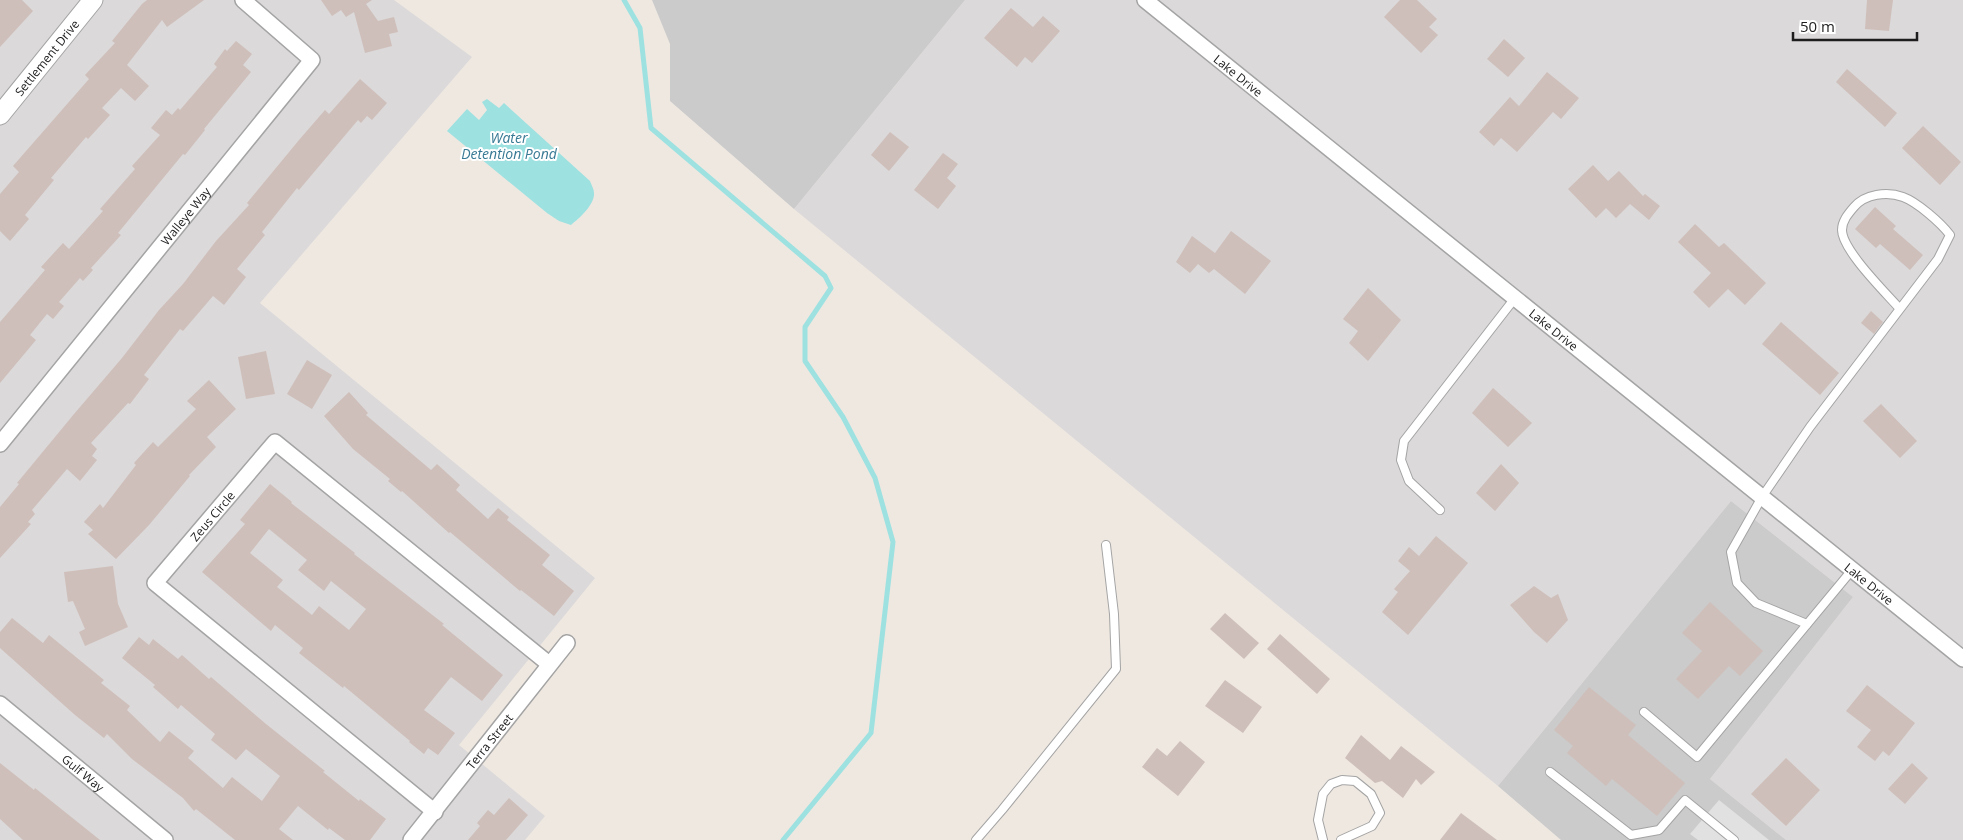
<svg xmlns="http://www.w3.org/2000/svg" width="1963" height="840" font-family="'Open Sans',sans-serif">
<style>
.residential{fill:#dbd9da}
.religious{fill:#cbcbcb}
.parking{fill:#e1e1e1}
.water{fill:#9de1e1}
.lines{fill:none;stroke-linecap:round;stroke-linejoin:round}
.stream{stroke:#9de1e1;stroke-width:5}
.building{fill:#cfbfba;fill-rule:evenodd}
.service-casing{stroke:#a4a4a4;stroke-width:10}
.minor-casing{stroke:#a4a4a4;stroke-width:18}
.tertiary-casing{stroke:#a4a4a4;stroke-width:21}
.service{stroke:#fff;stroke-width:8}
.minor{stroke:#fff;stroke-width:15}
.tertiary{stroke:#fff;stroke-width:19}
.labels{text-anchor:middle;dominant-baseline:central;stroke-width:4;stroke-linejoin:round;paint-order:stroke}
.street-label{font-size:12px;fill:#1d1d1d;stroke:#fff}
.water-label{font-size:14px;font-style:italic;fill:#377994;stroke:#fff}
</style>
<rect width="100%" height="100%" fill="#efe8e1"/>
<!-- residential -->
<g class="residential">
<polygon points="0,0 394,0 472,57 260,303 595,578 459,745 545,816 525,840 0,840"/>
<polygon points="965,0 1963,0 1963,840 1786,840 1710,779 1853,597 1731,501 1498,786 794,209"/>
</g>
<!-- religious -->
<g class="religious">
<polygon points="652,0 965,0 794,209 670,101 670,44"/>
<polygon points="1731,501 1853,597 1710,779 1786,840 1561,840 1498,786"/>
</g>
<!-- parking -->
<polygon class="parking" points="1719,800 1769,840 1698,840 1690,834"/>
<!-- water -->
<path class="water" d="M487,99L499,108L504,103L590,181C591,184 594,189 594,193C595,204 580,218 571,225L559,221L547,213L447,131L467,109L479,120L487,110L482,102Z"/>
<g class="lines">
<!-- stream -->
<polyline class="stream" points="624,0 640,28 651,128 825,276 831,288 805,327 805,361 843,417 875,478 893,542 871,733 783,840"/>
</g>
<!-- building -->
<g class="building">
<polygon points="0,0 22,0 33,11 0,47"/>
<polygon points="147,0 204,0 167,27 162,20 127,65 149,86 135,101 121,88 102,108 110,115 88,139 86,137 51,178 54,180 25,215 29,219 10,241 0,231 0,194 19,172 13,166 89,79 85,75 115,43 112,41 142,4"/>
<polygon points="321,0 372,0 366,4 378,21 394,17 398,32 389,34 392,46 365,53 354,12 346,17 341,10 332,16"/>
<polygon points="1400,0 1417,0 1437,19 1429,27 1438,35 1421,53 1384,17"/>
<polygon points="1867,0 1893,0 1889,31 1865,29"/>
<polygon points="1011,8 1033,27 1043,16 1060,31 1032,63 1025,57 1017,67 984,38"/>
<polygon points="1504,39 1525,58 1508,77 1487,59"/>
<polygon points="236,41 252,54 243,65 251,72 204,129 205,130 185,155 183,154 118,233 121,235 91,268 93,270 83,281 80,278 59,302 64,306 53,319 47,314 30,335 36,340 0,383 0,322 45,270 41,267 63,243 69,249 103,211 100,209 135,169 132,166 160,135 151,128 166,110 172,115 178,108 180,110 217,67 214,64 225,49 227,51"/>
<polygon points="1847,69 1897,113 1885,127 1836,82"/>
<polygon points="1547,72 1579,98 1561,119 1553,112 1517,152 1501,138 1494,146 1479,132 1510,97 1519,106"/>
<polygon points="360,79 387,103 372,120 367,116 361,123 358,120 299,190 297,188 262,232 265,235 237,269 246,277 224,305 213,296 183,331 180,329 144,375 149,379 130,404 128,403 91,443 97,449 92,456 97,460 80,481 67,469 32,510 35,514 28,522 31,524 0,558 0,507 19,484 17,483 74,414 122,358 159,310 183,284 216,241 249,205 247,203 299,140 325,110 329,114"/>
<polygon points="1923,126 1961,162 1940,185 1902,148"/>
<polygon points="890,132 909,147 889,171 871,155"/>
<polygon points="943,153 958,164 947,178 956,186 938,209 914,190"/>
<polygon points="1593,165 1608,181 1619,171 1643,196 1645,194 1660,206 1649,220 1630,204 1616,218 1606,208 1596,218 1568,189"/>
<polygon points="1875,207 1896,226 1893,229 1923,255 1910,270 1880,244 1876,248 1855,229"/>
<polygon points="1695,224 1719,247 1724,243 1766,283 1745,305 1728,289 1709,308 1693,292 1711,273 1678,242"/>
<polygon points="1231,231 1271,261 1245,294 1214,269 1209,273 1198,264 1190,273 1176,262 1192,236 1215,253"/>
<polygon points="1368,288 1401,320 1368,361 1349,343 1358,331 1343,319"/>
<polygon points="1871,311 1883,322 1874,334 1861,323"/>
<polygon points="1781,322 1839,373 1820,395 1762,344"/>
<polygon points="266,351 275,394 246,399 238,357"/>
<polygon points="307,360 332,375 312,409 287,394"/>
<polygon points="209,380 236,409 207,437 216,447 189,475 190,476 149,525 116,559 88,534 93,530 84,522 100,504 103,508 136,465 134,463 153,442 158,447 196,409 187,401"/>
<polygon points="1493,388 1532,423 1508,447 1472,413"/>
<polygon points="349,392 368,413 366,415 431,470 437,464 460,485 456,490 488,519 498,508 509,517 507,520 550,555 542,565 574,591 554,616 521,590 520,591 450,532 449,533 402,491 401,492 388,481 390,479 353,449 324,416"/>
<polygon points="1881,404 1917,441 1900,458 1863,421"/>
<polygon points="1501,464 1519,483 1495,511 1476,493"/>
<path d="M270,484L292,502L291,503L355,553L354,554L444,624L442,625L503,675L482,701L451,677L424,710L455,733L438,755L428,748L424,754L409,742L410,741L344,686L343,688L299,653L303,648L275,625L271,631L202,572L245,524L240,520ZM269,529L307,560L298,570L324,591L331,581L366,609L349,630L319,606L312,615L277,587L283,580L250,553Z"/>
<polygon points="1436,536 1468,563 1408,635 1382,612 1398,592 1394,589 1410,571 1398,561 1409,547 1419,556"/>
<polygon points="113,566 118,604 128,627 85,646 79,632 85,629 73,601 68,602 64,572"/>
<polygon points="1534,586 1551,598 1558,594 1568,620 1547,643 1534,632 1510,605"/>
<polygon points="1710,602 1763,651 1740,676 1729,666 1698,699 1676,679 1702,651 1682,633"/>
<polygon points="1225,613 1259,643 1244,659 1210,629"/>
<polygon points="12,618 43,643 49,635 104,680 101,683 130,706 127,710 160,742 169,731 194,751 188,758 223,788 232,777 262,801 280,776 246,749 236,760 211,740 215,734 181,705 178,709 153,687 155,685 122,658 139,637 149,645 153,639 178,659 182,655 209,679 211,677 266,724 325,771 323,772 359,801 360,799 386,819 370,840 345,840 329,828 328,830 298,806 279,829 293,840 235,840 196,809 194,811 183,798 132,759 107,734 104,738 75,715 0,648 0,632"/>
<polygon points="1280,634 1330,679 1317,694 1267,649"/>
<polygon points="1225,680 1262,707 1243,733 1205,706"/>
<polygon points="1867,685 1915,723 1889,756 1883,751 1875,761 1857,747 1871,730 1846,711"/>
<polygon points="1589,687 1636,725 1628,735 1685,783 1657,816 1612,779 1606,786 1567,753 1573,746 1554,730"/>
<polygon points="1361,735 1390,760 1401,746 1435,772 1421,785 1416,779 1403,798 1382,781 1375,783 1345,758"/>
<polygon points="1180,741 1205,762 1178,796 1142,767 1157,748 1167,756"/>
<polygon points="1786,758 1820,790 1786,826 1751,794"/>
<polygon points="0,763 34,790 35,788 100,840 23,840 0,819"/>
<polygon points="1912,763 1928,778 1905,804 1888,789"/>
<polygon points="509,798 528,815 506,840 468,840 480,826 477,823 488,810 494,815"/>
<polygon points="1461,813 1497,840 1440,840"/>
</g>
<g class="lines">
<defs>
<g id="service">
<polyline points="1440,510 1409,481 1401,460 1404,441 1515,298"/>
<path d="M1807,624L1756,603L1737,583L1731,552L1762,497L1810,427L1938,259L1950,235C1941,223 1917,202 1903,197C1887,191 1865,194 1854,207C1848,214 1842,221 1842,230C1842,250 1886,293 1900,309"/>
<polyline points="1644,712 1697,757 1852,570"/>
<polyline points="1550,772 1631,835 1659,830 1685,800 1734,840"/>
<polyline points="976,840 1002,810 1116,669 1114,614 1106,545"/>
<polyline points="1323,840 1318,820 1323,794 1331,784 1342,780 1355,781 1371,794 1380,813 1372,826 1341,840"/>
</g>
<g id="minor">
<path id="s1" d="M1145,0L1963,659"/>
<path id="s2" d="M0,444L312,60L243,0"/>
<path id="s3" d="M0,704L165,840"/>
<path id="s4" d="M435,812L155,583L275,442L549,664"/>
<path id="s5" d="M411,840L567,643"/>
</g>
<g id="tertiary">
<path id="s6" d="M0,115L93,0"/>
</g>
</defs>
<!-- service casing -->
<use href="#service" class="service-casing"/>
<!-- minor casing -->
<use href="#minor" class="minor-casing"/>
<!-- tertiary casing -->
<use href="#tertiary" class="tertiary-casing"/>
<!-- service -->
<use href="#service" class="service"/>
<!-- minor -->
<use href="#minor" class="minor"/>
<!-- tertiary -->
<use href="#tertiary" class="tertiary"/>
</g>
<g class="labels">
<!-- street labels -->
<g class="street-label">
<text stroke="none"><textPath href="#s6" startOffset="74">Settlement Drive</textPath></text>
<text stroke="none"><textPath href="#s1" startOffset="120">Lake Drive</textPath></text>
<text stroke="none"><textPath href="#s2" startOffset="294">Walleye Way</textPath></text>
<text stroke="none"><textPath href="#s1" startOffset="525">Lake Drive</textPath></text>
<text stroke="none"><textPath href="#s4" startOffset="450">Zeus Circle</textPath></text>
<text stroke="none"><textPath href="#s1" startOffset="930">Lake Drive</textPath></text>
<text stroke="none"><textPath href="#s5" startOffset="126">Terra Street</textPath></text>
<text stroke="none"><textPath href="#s3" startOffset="108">Gulf Way</textPath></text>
</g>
<!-- water labels -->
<g class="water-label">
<text x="509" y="137">Water<tspan x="509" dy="16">Detention Pond</tspan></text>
</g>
</g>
<!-- scale -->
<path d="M1793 32v8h124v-8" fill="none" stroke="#1d1d1d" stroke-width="2.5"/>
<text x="1800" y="32" font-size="15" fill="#1d1d1d" stroke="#ffffff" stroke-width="4" paint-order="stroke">50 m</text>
</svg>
